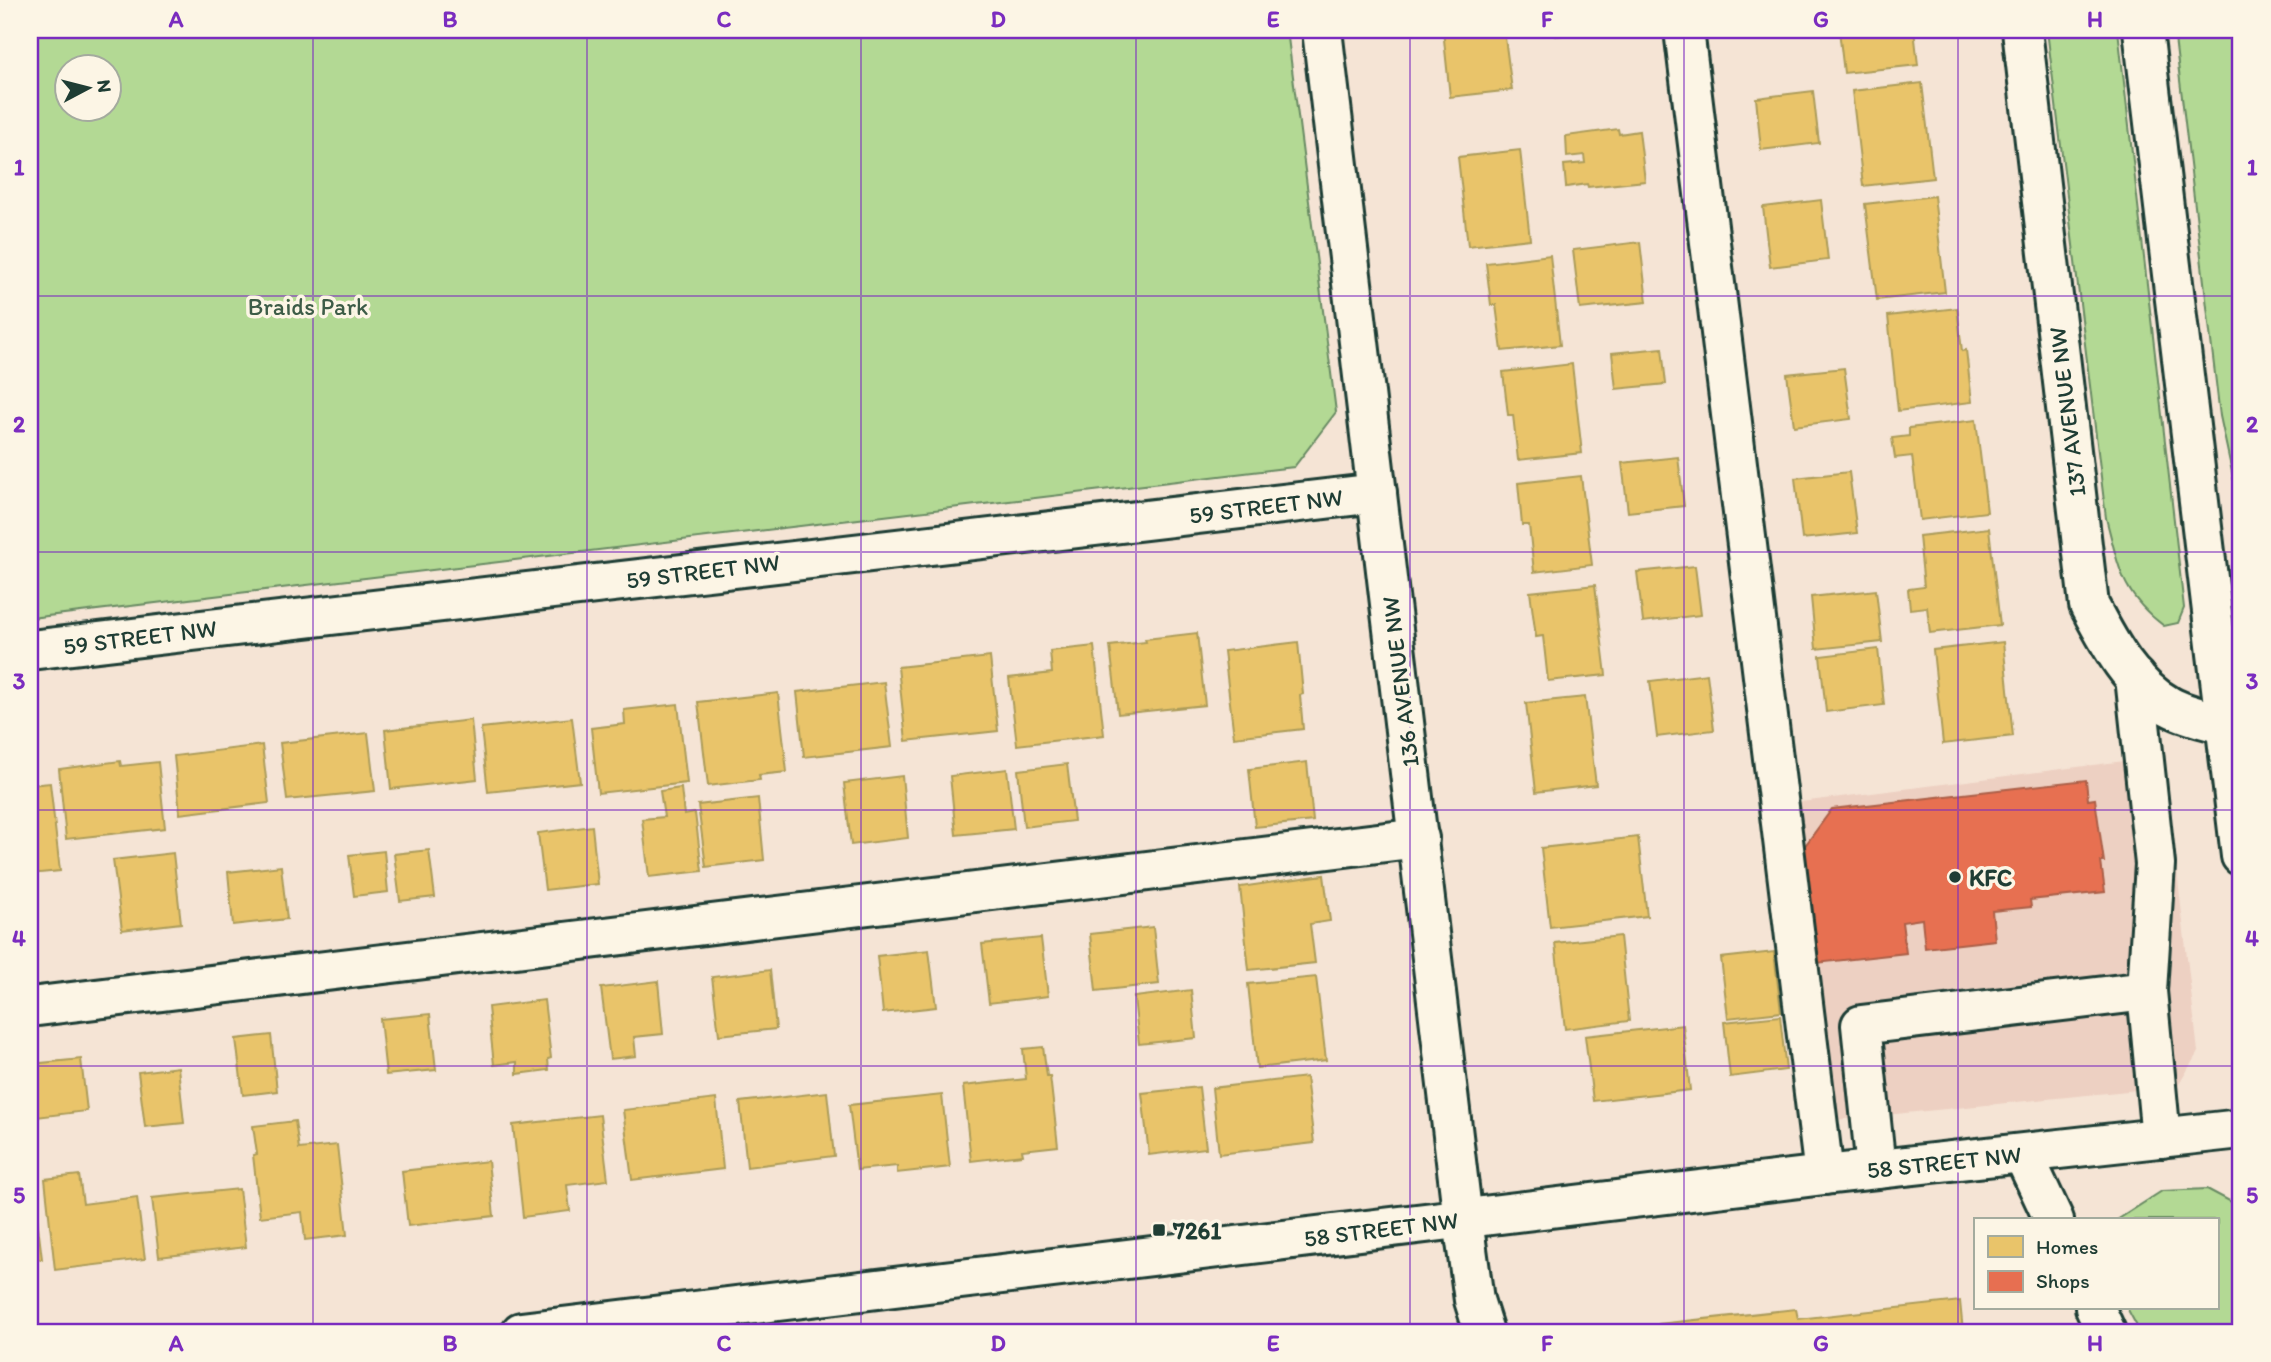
<svg xmlns="http://www.w3.org/2000/svg" width="2271" height="1362" font-family="Itim,sans-serif">
<style>
.built{fill:#edd0c2}
.green{fill:#b3d994;stroke:#698b64;stroke-width:2;fill-rule:evenodd}
.homes{fill:#e9c46a;stroke:#ac9c5a;stroke-width:2}
.shops{fill:#e76f51;stroke:#ab6048;stroke-width:2}
.lines{fill:none;stroke-linecap:round;stroke-linejoin:round}
.minor-casing{stroke:#1f3d34;stroke-width:44}
.major-casing{stroke:#1f3d34;stroke-width:44}
.minor{stroke:#fcf5e5;stroke-width:38}
.major{stroke:#fcf5e5;stroke-width:38}
.grid{fill:none;stroke:#7b2cbf;stroke-width:2;stroke-opacity:0.55}
.poi-dot{fill:#1f3d34;stroke:#fcf5e5;stroke-width:2.5}
.labels{text-anchor:middle;dominant-baseline:central;stroke-width:7;stroke-linejoin:round;paint-order:stroke}
.park-label{font-size:24px;fill:#3d5c47;stroke:#fcf5e5}
.street-label{font-size:24px;fill:#1f3d34;stroke:#fcf5e5}
.poi-label{font-size:24px;font-weight:bold;fill:#1f3d34;stroke:#fcf5e5;text-anchor:start}
.neatline{fill:none;stroke:#7b2cbf;stroke-width:2.5}
.grid-label{font-size:23px;text-anchor:middle;font-weight:bold;fill:#7b2cbf}
</style>
<rect width="100%" height="100%" fill="#f5e4d5"/>
<filter id="ink" filterUnits="userSpaceOnUse"><feTurbulence type="fractalNoise" baseFrequency=".0143" numOctaves="2"/><feDisplacementMap in="SourceGraphic" scale="14" xChannelSelector="R" yChannelSelector="G"/><feConvolveMatrix kernelMatrix="1 2 1 2 8 2 1 2 1" color-interpolation-filters="sRGB"/></filter>
<g filter="url(#ink)">
<!-- built -->
<polygon class="built" points="2148,758 2166,777 2198,1052 2178,1086 1825,1121 1785,804"/>
<!-- green -->
<g class="green">
<path d="M30,30H1287L1336,412L1294,467L30,618ZM66,66H108V108H66Z"/>
<path d="M2047,30H2118L2184,608L2178,623L2164,626C2121,594 2119,567 2106,518Z"/>
<polygon points="2174,30 2241,30 2241,514 2220,416"/>
<polygon points="2207,1189 2239,1206 2241,1212 2241,1332 2140,1332 2127,1308 2217,1308 2217,1220 2117,1220 2162,1191"/>
</g>
<!-- homes -->
<g class="homes">
<polygon points="1443,30 1504,30 1512,90 1450,97"/>
<polygon points="1554,30 1609,30 1555,36"/>
<polygon points="1742,30 1788,30 1743,35"/>
<polygon points="1839,30 1914,30 1918,65 1844,73"/>
<polygon points="1922,83 1933,178 1863,186 1852,91"/>
<polygon points="1813,91 1819,143 1761,150 1756,98"/>
<polygon points="1618,129 1619,134 1639,131 1645,181 1588,187 1587,184 1566,187 1564,165 1585,163 1584,155 1567,157 1566,136"/>
<polygon points="1520,150 1530,239 1468,246 1458,157"/>
<polygon points="1934,196 1945,292 1877,300 1865,204"/>
<polygon points="1821,200 1828,260 1770,267 1763,207"/>
<polygon points="1640,242 1647,302 1580,309 1573,250"/>
<polygon points="1550,255 1560,345 1502,351 1496,305 1491,305 1486,263"/>
<polygon points="1957,308 1962,351 1966,350 1972,402 1898,411 1888,316"/>
<polygon points="1662,348 1666,384 1616,389 1612,353"/>
<polygon points="1572,364 1582,453 1518,460 1513,415 1508,415 1503,372"/>
<polygon points="1844,368 1851,419 1794,426 1787,374"/>
<polygon points="1976,420 1987,512 1920,520 1912,456 1895,458 1892,438 1909,436 1909,428"/>
<polygon points="1678,457 1684,506 1628,512 1622,463"/>
<polygon points="1849,472 1857,533 1802,539 1795,478"/>
<polygon points="1581,476 1592,565 1534,572 1529,525 1522,525 1518,483"/>
<polygon points="1989,528 2000,625 1930,633 1927,607 1910,609 1908,589 1924,587 1919,536"/>
<polygon points="1695,566 1701,615 1643,622 1637,572"/>
<polygon points="1595,585 1606,675 1548,681 1543,636 1536,637 1530,592"/>
<polygon points="1876,590 1882,642 1816,649 1811,597"/>
<polygon points="1197,633 1205,705 1118,714 1110,646 1146,642 1145,639"/>
<polygon points="1298,642 1303,694 1300,695 1303,729 1234,737 1224,651"/>
<polygon points="2003,642 2013,736 1943,744 1933,650"/>
<polygon points="1094,646 1104,735 1017,745 1009,678 1052,673 1050,651"/>
<polygon points="1878,649 1884,705 1826,712 1820,656"/>
<polygon points="990,657 998,731 906,741 898,667"/>
<polygon points="1707,674 1714,730 1657,737 1650,681"/>
<polygon points="884,682 892,747 804,757 797,692"/>
<polygon points="778,693 787,772 759,775 760,780 708,786 698,702"/>
<polygon points="1585,697 1596,785 1536,792 1526,703"/>
<polygon points="678,704 687,783 598,793 591,728 625,724 624,710"/>
<polygon points="572,718 580,782 488,792 481,728"/>
<polygon points="471,720 477,779 391,789 385,730"/>
<polygon points="368,733 375,791 287,800 280,743"/>
<polygon points="262,745 269,803 180,814 174,756"/>
<polygon points="120,761 121,766 158,762 165,828 66,839 59,769"/>
<polygon points="1307,762 1313,821 1255,827 1249,769"/>
<polygon points="1067,764 1074,821 1024,827 1018,770"/>
<polygon points="1007,769 1014,829 956,835 950,776"/>
<polygon points="902,776 908,838 851,845 844,783"/>
<polygon points="50,783 60,871 30,874 30,785"/>
<polygon points="681,788 684,815 695,813 702,871 649,877 642,819 664,817 660,791"/>
<polygon points="758,798 764,860 706,867 698,805"/>
<polygon points="592,826 598,884 545,890 538,833"/>
<polygon points="1638,837 1647,916 1550,927 1541,848"/>
<polygon points="429,850 435,897 400,901 394,854"/>
<polygon points="384,851 388,892 354,896 349,855"/>
<polygon points="173,853 181,923 122,930 113,860"/>
<polygon points="281,866 287,919 233,925 228,872"/>
<polygon points="1324,875 1330,921 1310,924 1315,963 1249,970 1240,887"/>
<polygon points="30,913 34,951 30,951"/>
<polygon points="1153,927 1159,984 1096,991 1090,934"/>
<polygon points="1620,936 1629,1021 1565,1029 1555,943"/>
<polygon points="1041,938 1048,996 989,1003 982,944"/>
<polygon points="929,950 936,1007 883,1013 877,956"/>
<polygon points="1774,952 1781,1012 1728,1018 1721,958"/>
<polygon points="770,970 776,1029 719,1035 712,977"/>
<polygon points="1316,977 1326,1060 1257,1068 1248,984"/>
<polygon points="658,981 663,1034 634,1037 636,1056 610,1059 601,988"/>
<polygon points="1191,990 1196,1038 1139,1044 1134,997"/>
<polygon points="544,1000 551,1058 548,1059 549,1070 517,1074 517,1062 494,1065 488,1007"/>
<polygon points="430,1014 436,1070 386,1075 380,1019"/>
<polygon points="1780,1016 1786,1070 1730,1077 1724,1022"/>
<polygon points="1683,1025 1690,1090 1593,1101 1585,1036"/>
<polygon points="271,1035 277,1091 243,1095 236,1039"/>
<polygon points="1043,1047 1047,1076 1050,1076 1058,1146 1022,1150 1023,1155 971,1161 963,1086 1026,1079 1023,1049"/>
<polygon points="81,1059 87,1111 37,1117 31,1064"/>
<polygon points="178,1067 184,1123 145,1127 138,1072"/>
<polygon points="1306,1077 1314,1143 1219,1154 1212,1088"/>
<polygon points="1199,1087 1206,1148 1149,1155 1142,1093"/>
<polygon points="827,1092 834,1156 747,1167 740,1102"/>
<polygon points="942,1095 950,1167 897,1173 897,1166 857,1170 849,1105"/>
<polygon points="716,1099 723,1169 632,1180 623,1110"/>
<polygon points="600,1115 608,1180 567,1185 570,1211 523,1217 513,1125"/>
<polygon points="295,1121 299,1149 337,1145 347,1235 305,1240 302,1212 260,1217 253,1155 257,1154 253,1126"/>
<polygon points="488,1161 494,1216 408,1226 402,1171"/>
<polygon points="79,1175 83,1204 137,1197 145,1259 55,1270 45,1179"/>
<polygon points="239,1189 246,1247 159,1257 152,1198"/>
<polygon points="35,1201 42,1259 30,1261 30,1202"/>
<polygon points="1960,1301 1963,1332 1660,1332 1659,1324 1796,1309 1798,1319"/>
</g>
<!-- shops -->
<polygon class="shops" points="2086,780 2088,800 2095,799 2104,862 2101,862 2105,892 2030,900 2031,907 1992,911 1995,940 1925,948 1922,919 1902,922 1906,953 1817,963 1804,847 1832,809"/>
<g class="lines">
<defs>
<g id="minor">
<polyline points="1322,30 1463,1220 1474,1300 1484,1332"/>
<polyline points="1684,30 1824,1175"/>
<path d="M2022,30L2089,605C2109,643 2130,684 2169,706C2185,715 2207,719 2225,725"/>
<polyline points="30,650 1377,493"/>
<polyline points="2135,677 2155,864 2147,991"/>
<polyline points="30,1007 1419,838"/>
<polyline points="2023,1154 2054,1220"/>
<polyline points="1876,1169 1861,1025 2147,991 2161,1138"/>
<polyline points="2095,1308 2106,1332"/>
<polyline points="521,1332 1824,1175 2241,1129"/>
</g>
<polyline id="major" points="2143,30 2241,856"/>
</defs>
<!-- minor casing -->
<use href="#minor" class="minor-casing"/>
<!-- major casing -->
<use href="#major" class="major-casing"/>
<!-- minor -->
<use href="#minor" class="minor"/>
<!-- major -->
<use href="#major" class="major"/>
</g>
</g>
<!-- grid -->
<path class="grid" d="M313,30V1332M587,30V1332M861,30V1332M1136,30V1332M1410,30V1332M1684,30V1332M1958,30V1332M30,296H2241M30,552H2241M30,810H2241M30,1066H2241"/>
<!-- markers -->
<g class="poi-dot">
<circle cx="1955" cy="877" r="7"/>
<rect x="1152" y="1223" width="14" height="14" rx="3.5"/>
</g>
<g class="labels">
<!-- park labels -->
<g class="park-label">
<text x="308" y="306">Braids Park</text>
</g>
<!-- street labels -->
<g class="street-label">
<text transform="translate(2067 412) rotate(-97)">137 AVENUE NW</text>
<text transform="translate(1266 506) rotate(-7)">59 STREET NW</text>
<text transform="translate(703 571) rotate(-7)">59 STREET NW</text>
<text transform="translate(140 637) rotate(-7)">59 STREET NW</text>
<text transform="translate(1400 682) rotate(-97)">136 AVENUE NW</text>
<text transform="translate(1944 1162) rotate(-6)">58 STREET NW</text>
<text transform="translate(1381 1229) rotate(-7)">58 STREET NW</text>
</g>
<!-- poi labels -->
<g class="poi-label">
<text x="1969" y="877">KFC</text>
<text x="1173" y="1230">7261</text>
</g>
</g>
<!-- margin -->
<rect width="2271" height="1362" fill="none" stroke="#fcf5e5" stroke-width="77"/>
<!-- legend -->
<rect x="1974" y="1218" width="245" height="91" fill="#fcf5e5" stroke="#a4ab9e" stroke-width="2"/>
<rect x="1988" y="1236" width="35" height="21" fill="#e9c46a" stroke="#a4ab9e" stroke-width="2"/>
<text x="2036" y="1254" font-size="21" fill="#1f3d34">Homes</text>
<rect x="1988" y="1271" width="35" height="21" fill="#e76f51" stroke="#a4ab9e" stroke-width="2"/>
<text x="2036" y="1288" font-size="21" fill="#1f3d34">Shops</text>
<!-- north arrow -->
<g transform="translate(88 88) rotate(83)"><circle r="33" fill="#fcf5e5" stroke="#a4ab9e" stroke-width="2"/>
<path d="M0-5L12 26L0 18L-12 26Z" fill="#1f3d34"/>
<text y="-10" font-size="19" font-weight="bold" text-anchor="middle" fill="#1f3d34">N</text>
</g>
<rect x="38" y="38" width="2194" height="1286" class="neatline"/>
<g class="grid-label">
<text x="176" y="27">A</text>
<text x="450" y="27">B</text>
<text x="724" y="27">C</text>
<text x="998" y="27">D</text>
<text x="1273" y="27">E</text>
<text x="1547" y="27">F</text>
<text x="1821" y="27">G</text>
<text x="2095" y="27">H</text>
<text x="19" y="175">1</text>
<text x="2252" y="175">1</text>
<text x="19" y="432">2</text>
<text x="2252" y="432">2</text>
<text x="19" y="689">3</text>
<text x="2252" y="689">3</text>
<text x="19" y="946">4</text>
<text x="2252" y="946">4</text>
<text x="19" y="1203">5</text>
<text x="2252" y="1203">5</text>
<text x="176" y="1351">A</text>
<text x="450" y="1351">B</text>
<text x="724" y="1351">C</text>
<text x="998" y="1351">D</text>
<text x="1273" y="1351">E</text>
<text x="1547" y="1351">F</text>
<text x="1821" y="1351">G</text>
<text x="2095" y="1351">H</text>
</g>
</svg>
